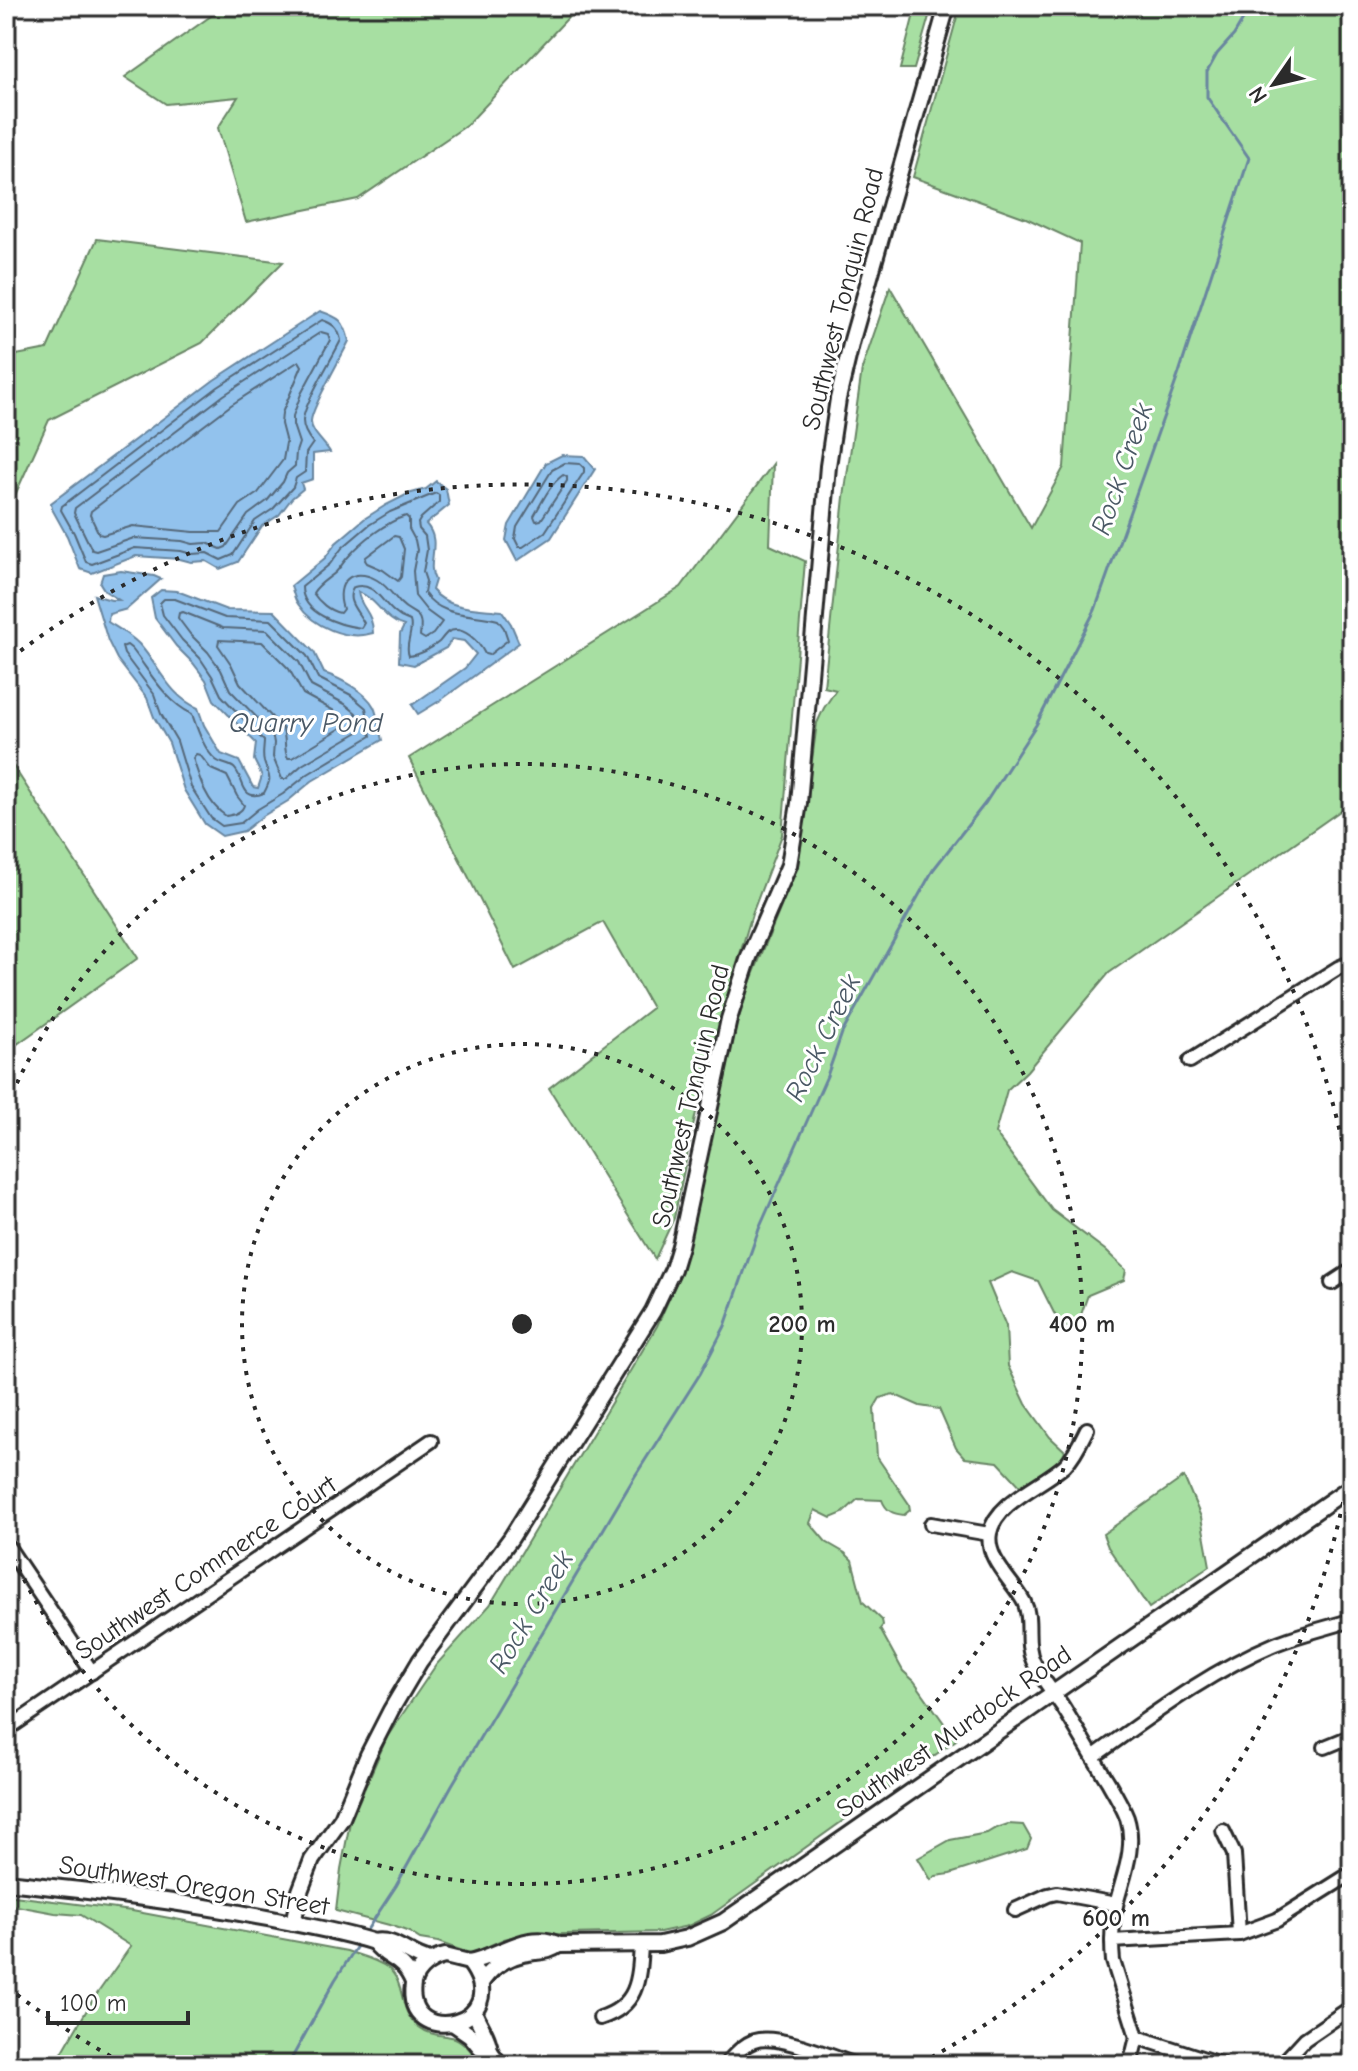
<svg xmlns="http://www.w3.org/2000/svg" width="1358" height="2071" font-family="'Comic Neue',sans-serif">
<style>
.green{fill:#a7dfa2;stroke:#698566;stroke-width:2}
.water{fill:#92c2ed;stroke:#69869f;stroke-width:2}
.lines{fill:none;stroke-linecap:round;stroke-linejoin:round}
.shore{stroke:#546779;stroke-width:2}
.stream{stroke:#69869f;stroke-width:3}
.minor-casing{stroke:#2b2b2b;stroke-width:18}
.major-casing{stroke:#2b2b2b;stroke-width:20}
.minor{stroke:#fff;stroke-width:12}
.major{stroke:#fff;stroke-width:14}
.ring{fill:none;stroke:#2b2b2b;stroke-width:4;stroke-dasharray:4 8}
.labels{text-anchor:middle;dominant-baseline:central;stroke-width:6;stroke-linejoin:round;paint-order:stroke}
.street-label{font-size:26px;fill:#2b2b2b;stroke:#fff}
.water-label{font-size:28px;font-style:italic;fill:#4a5865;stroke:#fff}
.centre{fill:#2b2b2b;stroke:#fff;stroke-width:4}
.ring-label{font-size:24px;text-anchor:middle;font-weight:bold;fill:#2b2b2b;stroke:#fff;stroke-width:6;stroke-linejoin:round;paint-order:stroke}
</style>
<rect width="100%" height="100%" fill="#fff"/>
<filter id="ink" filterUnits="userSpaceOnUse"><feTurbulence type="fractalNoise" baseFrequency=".0125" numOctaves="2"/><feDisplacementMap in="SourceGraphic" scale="16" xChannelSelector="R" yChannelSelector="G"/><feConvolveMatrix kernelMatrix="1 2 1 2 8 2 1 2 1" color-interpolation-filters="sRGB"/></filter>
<g filter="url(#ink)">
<!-- green -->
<g class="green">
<polygon points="225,6 579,6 467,125 358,199 246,222 218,128 238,97 166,104 125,77"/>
<polygon points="916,6 932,6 914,69 900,69"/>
<path d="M960,6H1352V804H1350L1109,973L1027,1071L1007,1090L995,1133L1052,1210L1105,1250L1126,1270L1124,1280L1088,1295L1077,1326L1069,1328L1058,1321L1038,1281L1012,1272L988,1283L1006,1326L1008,1366L1026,1404L1050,1437L1065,1451L1061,1458L1022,1488L998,1462L965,1458L956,1448L939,1409L920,1406L893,1394L880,1398L874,1408L877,1457L909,1504L910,1510L904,1515C893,1514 886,1511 882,1500L858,1499L843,1513L831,1518L815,1510L810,1523L826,1542L845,1553L852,1560L863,1602L882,1620L883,1625L880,1629L903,1671L914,1681L956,1740L711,1915L688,1926L660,1932L520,1935L504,1939L471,1954L438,1942L420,1939L409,1932L393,1926L336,1911L341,1869L350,1822L387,1737L436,1665L490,1605L657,1326L677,1281L689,1243L736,1027L751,980L798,865L817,723L824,708L836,690L824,687L844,497L862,369L890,287L1031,528L1064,467L1080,243L1026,218L913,177Z"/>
<polygon points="97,239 283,262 202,343 49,420 6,515 6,357 47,349"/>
<polygon points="773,464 770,545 805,561 782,835 752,914 704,1074 674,1218 655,1259 549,1088 652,1008 603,922 515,970 409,758 681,587"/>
<polygon points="6,755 138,958 6,1052"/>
<polygon points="1184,1477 1201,1517 1210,1566 1149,1608 1108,1547 1103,1534"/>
<polygon points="1008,1824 1023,1825 1031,1839 1027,1849 950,1874 936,1876 931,1880 918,1858 950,1840 987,1833 994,1829"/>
<path d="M6,1895L132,1911L347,1951C361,1956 376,1959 388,1968C407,1984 397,2011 419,2027C432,2037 442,2034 455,2038C467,2043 474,2056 481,2065H55L92,2001L131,1946L81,1915L55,1913L6,1904Z"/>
</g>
<!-- water -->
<g class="water">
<path d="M320,311C340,318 344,320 349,341C342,356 311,408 311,421C310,431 324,442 330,452L313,454V479L301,483L303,489L292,498L279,515L262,526L238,562L220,569L206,561L191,562L180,559L136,556L92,573L80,569L67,536L52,509L51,503L214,380Z"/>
<polygon points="562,455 584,456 595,469 551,538 517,561 506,540 509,525 546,463"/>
<path d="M436,481L446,489L449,505L426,524C443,543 425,562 435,580L432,590C449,610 477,608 502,611L511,624L519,643L441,700L418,714L412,705L465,668L476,654L464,641L452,639L446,648L414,665L399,662L400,634L404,626C384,621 378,599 358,592C360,608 373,612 373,633C347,641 313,627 298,604C294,599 293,591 291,586L325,558L336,543L364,519L386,505L408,494L426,489Z"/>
<path d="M121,571L154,576L161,579L127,609L109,614L108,622C119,629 130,635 139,644C159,666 169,696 198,708L204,725L221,754L239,761L253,787L258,788L262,776L254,760L256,743L214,700L206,680L193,663L176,646L155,618L151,598L161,590L177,591L227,610L274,611L314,652L324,673C339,678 367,692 374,707C378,716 379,729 382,740L312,781L288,801L263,816L244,831L222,836L205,824L184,790L169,743L154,717L147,698L117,659L108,641L94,595L111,600H119L105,591L100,583L103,574Z"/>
</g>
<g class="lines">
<!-- shore -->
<g class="shore">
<path d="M322,320C334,324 338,328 341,340C333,357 303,405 303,421C303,429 308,437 313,443L306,453L305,472L296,478L293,487L273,509L255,521L233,555L221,560L207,553L192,554L181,551L135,548L92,564L86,562L74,533L61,510L62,506L218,387Z"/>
<polygon points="321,332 328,334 330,340 301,394 293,416 293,425 299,443 296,452 295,466 287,473 283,482 267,501 248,515 226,547 221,549 207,543 193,544 182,541 134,538 96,551 92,550 74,513 75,508 224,395"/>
<polygon points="299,361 302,366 282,413 281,424 286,443 283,460 258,493 240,505 221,532 194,532 133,526 103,535 99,534 90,515 91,511 231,405"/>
<polygon points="565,463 580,464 584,468 584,472 545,532 523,547 519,547 515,539 517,527 552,470"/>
<path d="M563,475L567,477V481L541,520L536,521L534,516C542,502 550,484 563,475Z"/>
<path d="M436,493L439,495V502L421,518L418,523L419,529L425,536L427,550L423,572L426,581L424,593C442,618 471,613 498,620L504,628L508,640L489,655L485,654C479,642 463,624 448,632C446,633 440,641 439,642C431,649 419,655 409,656C404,644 414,633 410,621C406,619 401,618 398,615C382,605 376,581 354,587C344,600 358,611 364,623L361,628C339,625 302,614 302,587L330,564L342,548L369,525L390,512Z"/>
<path d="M406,516L409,519V529L415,540L417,550L413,571L415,596L427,611L442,622L433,634L425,639L420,636C424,609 413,617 400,603C393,595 386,585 377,580C352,566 334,582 343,609L340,613C329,611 319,602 313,593C318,584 328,579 336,572C341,567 344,561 348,557C362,541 386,522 406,516Z"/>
<polygon points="394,536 399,537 404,549 401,577 398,581 383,570 367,563 365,560 366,557"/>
<path d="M164,599H175L225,618L271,620L307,656L318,678L351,695L366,708L371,736L308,774L283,794L258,809L241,823L222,826L211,818L191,787L177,741L161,714L154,694L124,654L122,647L127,645L132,649C150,672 165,701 192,714C197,728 204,750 216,760C221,764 229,764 234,768C245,778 240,803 264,793C273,776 269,778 264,762C262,755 264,748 264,741L221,695L212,676L200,658L182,640L163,615L160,603Z"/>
<polygon points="183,612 223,628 267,630 299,662 311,686 345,704 356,713 360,731 302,765 286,779 282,779 273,757 274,743 272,733 230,690 221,670 208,652 190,634 178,618 179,613"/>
<path d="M219,640L262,642L289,669L303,694L338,713L346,721V725L292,758H288C283,750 287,738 282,728L240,683L231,664L218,645Z"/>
<path d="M196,754L200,755L211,769L227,776L237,796L244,805C242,813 233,815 226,816C207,804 199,778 193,758Z"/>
</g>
<!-- stream -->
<g class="stream">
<polyline points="365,1933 396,1886 452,1785 635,1476 700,1374 725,1326 759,1229 827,1076 842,1033 933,870 986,802 1036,725 1095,610 1179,373 1249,158 1207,97 1207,72 1217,54 1234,35 1251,6"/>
<polyline points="288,2065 335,1980 359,1943"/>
</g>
<defs>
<g id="minor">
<polyline points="1190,1061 1338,968 1352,962"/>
<polyline points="1332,1283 1352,1270"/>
<path d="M1087,1429C1081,1441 1075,1455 1065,1465C1043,1485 996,1502 990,1533C985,1559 1013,1581 1024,1602C1033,1620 1024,1642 1033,1661C1041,1678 1053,1692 1063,1707C1078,1731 1092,1756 1107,1780C1114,1792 1122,1805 1127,1818C1136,1846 1124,1874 1117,1901C1112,1921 1111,1941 1113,1961L1137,2037L1223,2065"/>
<polyline points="931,1524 989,1534"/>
<polyline points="6,1544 92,1672"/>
<polyline points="6,1730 431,1441"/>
<polyline points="1325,1747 1352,1736"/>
<path d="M1093,1757C1152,1715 1208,1672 1275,1644C1300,1634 1327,1628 1352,1620"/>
<polyline points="1223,1831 1234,1854 1239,1934"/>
<polyline points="1015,1910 1048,1895 1057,1893 1116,1904"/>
<polyline points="1112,1941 1239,1934 1277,1920 1352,1873"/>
<path d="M600,2018C638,2006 639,1980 641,1945"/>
<path d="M725,2065C734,2056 741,2046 754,2041C777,2033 832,2057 856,2065"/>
<polyline points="1130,2065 1137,2037"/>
<polyline points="1281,2065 1305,2039 1352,2007"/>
</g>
<g id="major">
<path d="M6,1882C93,1891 180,1901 267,1918C302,1925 339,1931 374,1942C394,1937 411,1958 431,1961"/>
<polyline points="293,1923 300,1891 312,1860 342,1818 368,1755 391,1710 420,1661 511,1538 571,1442 653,1311 673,1269 680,1246 729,1019 749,957 789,865 799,803 828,466 838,399 852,340 947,6"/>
<path d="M374,1942C388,1961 402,1956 413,1982"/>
<path d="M445,1956L469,1962C518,2025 403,2052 413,1984C416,1969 431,1959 445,1956Z"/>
<path d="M469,1962C498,1957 530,1929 559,1945L660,1944L687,1938L723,1922L1352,1486"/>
<path d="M481,1983C494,1963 512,1954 535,1952C545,1951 550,1951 559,1945"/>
<path d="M474,2011C479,2025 489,2037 490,2051"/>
<polyline points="454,2024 470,2035 480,2047 490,2051 500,2065"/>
</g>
</defs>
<!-- minor casing -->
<use href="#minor" class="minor-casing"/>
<!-- major casing -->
<use href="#major" class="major-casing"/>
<!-- minor -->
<use href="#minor" class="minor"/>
<!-- major -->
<use href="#major" class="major"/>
</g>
</g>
<!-- distance rings -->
<g class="ring">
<circle cx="522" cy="1324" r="280"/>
<path d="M7 1105A560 560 0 1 1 7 1543"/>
<path d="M1352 1455A840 840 0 0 1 923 2062M121 2062A840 840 0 0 1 11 1990M11 658A840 840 0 0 1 1352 1193"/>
</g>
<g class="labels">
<!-- street labels -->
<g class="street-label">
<text transform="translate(843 299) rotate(-76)">Southwest Tonquin Road</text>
<text transform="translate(691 1096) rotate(-77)">Southwest Tonquin Road</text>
<text transform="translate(206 1568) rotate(-34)">Southwest Commerce Court</text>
<text transform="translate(954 1732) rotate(-35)">Southwest Murdock Road</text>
<text transform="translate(194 1886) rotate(9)">Southwest Oregon Street</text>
</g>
<!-- water labels -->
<g class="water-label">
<text transform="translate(1122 469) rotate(-71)">Rock Creek</text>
<text x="306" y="723">Quarry Pond</text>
<text transform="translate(823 1038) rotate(-64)">Rock Creek</text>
<text transform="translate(531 1612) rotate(-59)">Rock Creek</text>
</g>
</g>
<circle cx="522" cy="1324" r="12" class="centre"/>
<g class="ring-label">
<text x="802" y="1332">200 m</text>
<text x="1082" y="1332">400 m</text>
<text x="1116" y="1926">600 m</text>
</g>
<!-- margin -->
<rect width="1358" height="2071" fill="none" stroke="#fff" stroke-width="32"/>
<rect x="16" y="16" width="1326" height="2039" fill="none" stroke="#2b2b2b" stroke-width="3" filter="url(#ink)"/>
<!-- north arrow -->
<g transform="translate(1274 84) rotate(236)" stroke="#ffffff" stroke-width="6" paint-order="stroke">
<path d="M0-6L14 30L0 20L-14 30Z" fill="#2b2b2b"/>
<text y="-12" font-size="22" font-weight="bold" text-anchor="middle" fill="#2b2b2b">N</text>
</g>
<!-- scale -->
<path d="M48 2011v12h140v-12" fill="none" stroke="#2b2b2b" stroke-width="4"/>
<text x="60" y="2011" font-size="24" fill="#2b2b2b" stroke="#ffffff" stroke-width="6" paint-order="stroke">100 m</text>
</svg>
